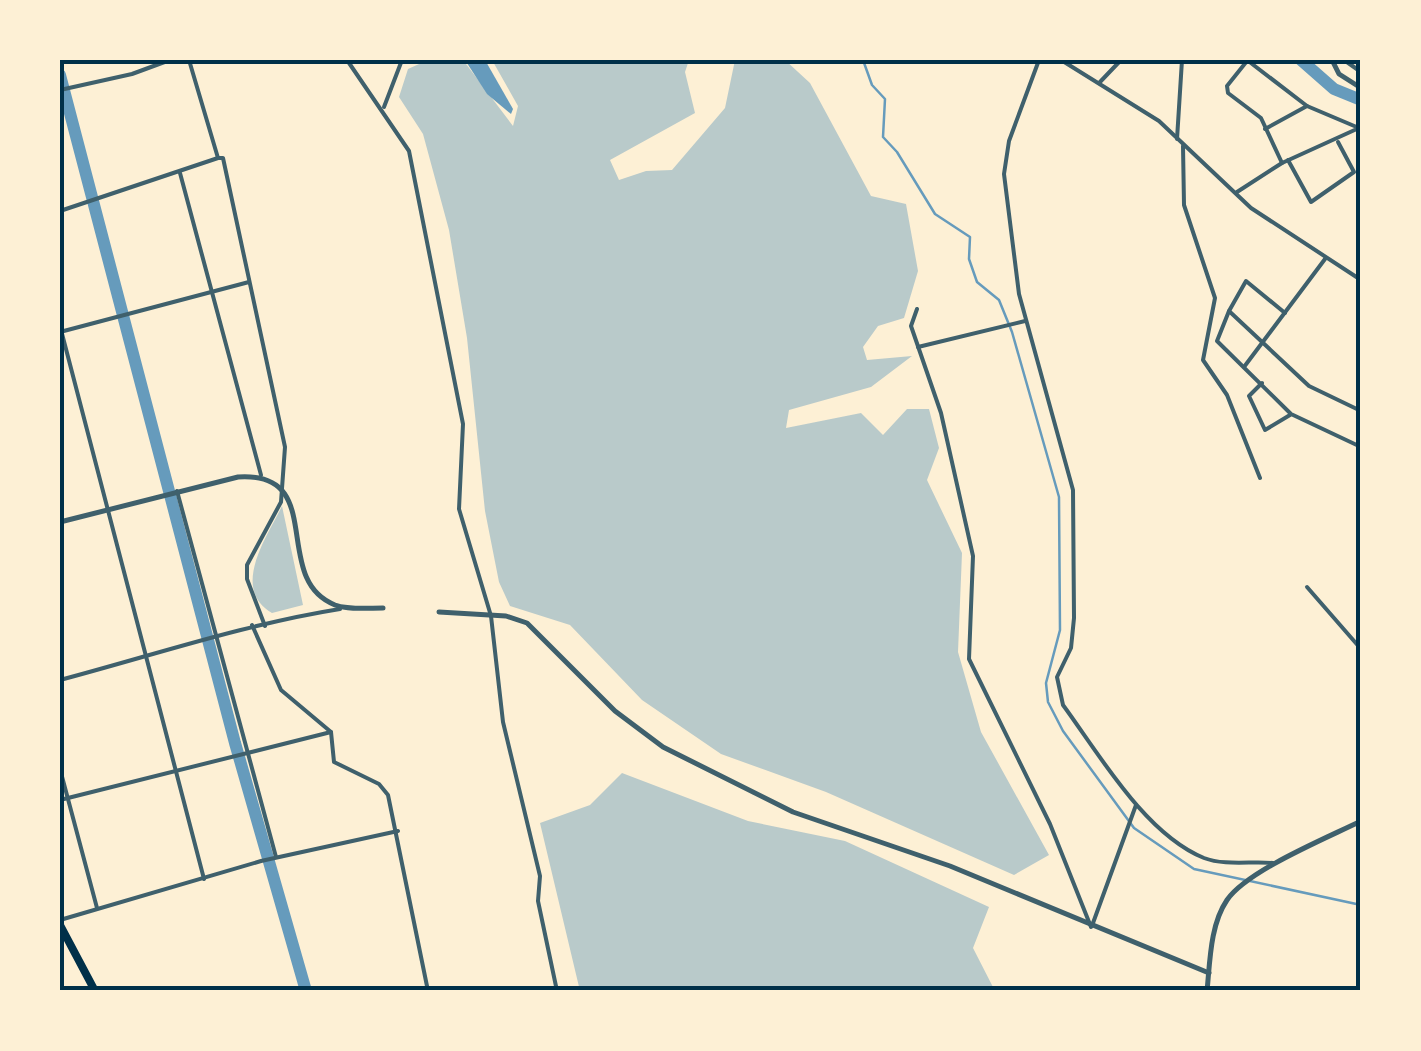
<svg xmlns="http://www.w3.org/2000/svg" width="1421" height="1051" font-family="Overpass,sans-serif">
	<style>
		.green { fill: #b9caca }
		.water { fill: #669bbc }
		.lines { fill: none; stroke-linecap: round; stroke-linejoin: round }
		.stream { stroke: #669bbc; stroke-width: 2.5 }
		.river { stroke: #669bbc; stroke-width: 12 }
		.minor { stroke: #3f606c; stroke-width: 4 }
		.tertiary { stroke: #3f606c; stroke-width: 5 }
		.trunk { stroke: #003049; stroke-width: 8 }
		.neatline { fill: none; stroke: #003049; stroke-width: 4 }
	</style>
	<rect width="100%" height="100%" fill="#fdf0d5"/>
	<g class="green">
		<polygon points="428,60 463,60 513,126 518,106 492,60 689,60 685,72 695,113 610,160 619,180 646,171 672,170 725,108 735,60 785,60 810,83 871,196 906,204 918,271 904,318 878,326 863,347 867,360 912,356 871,387 789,410 786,428 861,413 883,435 907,409 929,409 939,448 927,480 962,553 958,652 981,732 1049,855 1014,875 826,792 721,754 642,700 570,625 510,606 499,582 485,511 467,338 449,230 423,134 399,97 408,69"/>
		<path d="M282 506 303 605 272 613C229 588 269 534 282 506Z"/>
		<polygon points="622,773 748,821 845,841 989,907 973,948 995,991 580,991 540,823 590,805"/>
	</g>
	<polygon class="water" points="465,60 485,60 513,109 511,114 487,94"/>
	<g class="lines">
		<polyline class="stream" points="863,60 872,85 885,99 883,137 897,152 935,214 970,237 969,259 977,282 999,300 1012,332 1059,497 1060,630 1046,683 1048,702 1063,731 1134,828 1194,869 1361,905"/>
		<g class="river">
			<polyline points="1301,60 1334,89 1361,100"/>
			<polyline points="60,75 235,743 306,991"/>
		</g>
		<g class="minor">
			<polyline points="189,60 218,158 223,158 285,447 281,502 247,565 247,579 265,626"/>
			<polyline points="347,60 409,151 463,424 459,509 491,616 503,722 540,876 538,901 557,991"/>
			<path d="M1039 60 1009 141 1004 174 1019 294 1073 490 1074 618 1071 648 1057 677 1063 705C1099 754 1145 834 1204 858 1225 866 1251 861 1273 863"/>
			<polyline points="1061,60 1159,121 1251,208 1361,280"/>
			<polyline points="1344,60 1361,72"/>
			<polyline points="1247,61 1227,86 1228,93 1261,118 1282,163"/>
			<polyline points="1100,82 1121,60"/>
			<polyline points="60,90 132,74 170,60"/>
			<polyline points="384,107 402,60"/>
			<polyline points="1265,129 1307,106"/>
			<polyline points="1177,139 1182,60"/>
			<polyline points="1183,146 1184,205 1215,298 1203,360 1227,395 1260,478"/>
			<polyline points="1288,160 1311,202 1354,172 1338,142"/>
			<polyline points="180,173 261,475"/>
			<polyline points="1237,192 1282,163 1359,128 1307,106 1247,60"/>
			<polyline points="60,211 218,158"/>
			<polyline points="917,309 911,326 941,413 973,556 969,659 1050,824 1091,927"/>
			<polyline points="1229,311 1246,281 1285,313"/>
			<polyline points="60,326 204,879"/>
			<polyline points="60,332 249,282"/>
			<polyline points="918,347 1025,321"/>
			<polyline points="1244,367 1325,259"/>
			<polyline points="1262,383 1249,396 1265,430 1290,415"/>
			<polyline points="1361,411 1309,386 1229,311 1217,341 1291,414 1361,447"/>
			<polyline points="177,491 276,857"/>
			<polyline points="1307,587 1361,649"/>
			<polyline points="252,625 281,690 331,732 334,762 379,784 388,795 428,991"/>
			<path d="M60 680C154 655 246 624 340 609"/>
			<polyline points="60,769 97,908"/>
			<polyline points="60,800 331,732"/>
			<polyline points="60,920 261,861 398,831"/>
			<polyline points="1093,923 1136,805"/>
			<polyline points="60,981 63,991"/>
		</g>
		<g class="tertiary">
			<polyline points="1332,60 1339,74 1361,88"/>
			<path d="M60 522 238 477C329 471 269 579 335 605 349 610 368 608 383 608"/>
			<polyline points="439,612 506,616 527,623 615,711 663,747 793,812 950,866 1209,973"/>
			<path d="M1207 991C1210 962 1210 925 1227 900 1248 870 1327 838 1361 821"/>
		</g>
		<polyline class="trunk" points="60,925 95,991"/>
	</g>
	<rect width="1421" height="1051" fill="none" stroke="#fdf0d5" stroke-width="125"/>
	<rect x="62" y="62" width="1296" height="926" class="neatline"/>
</svg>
